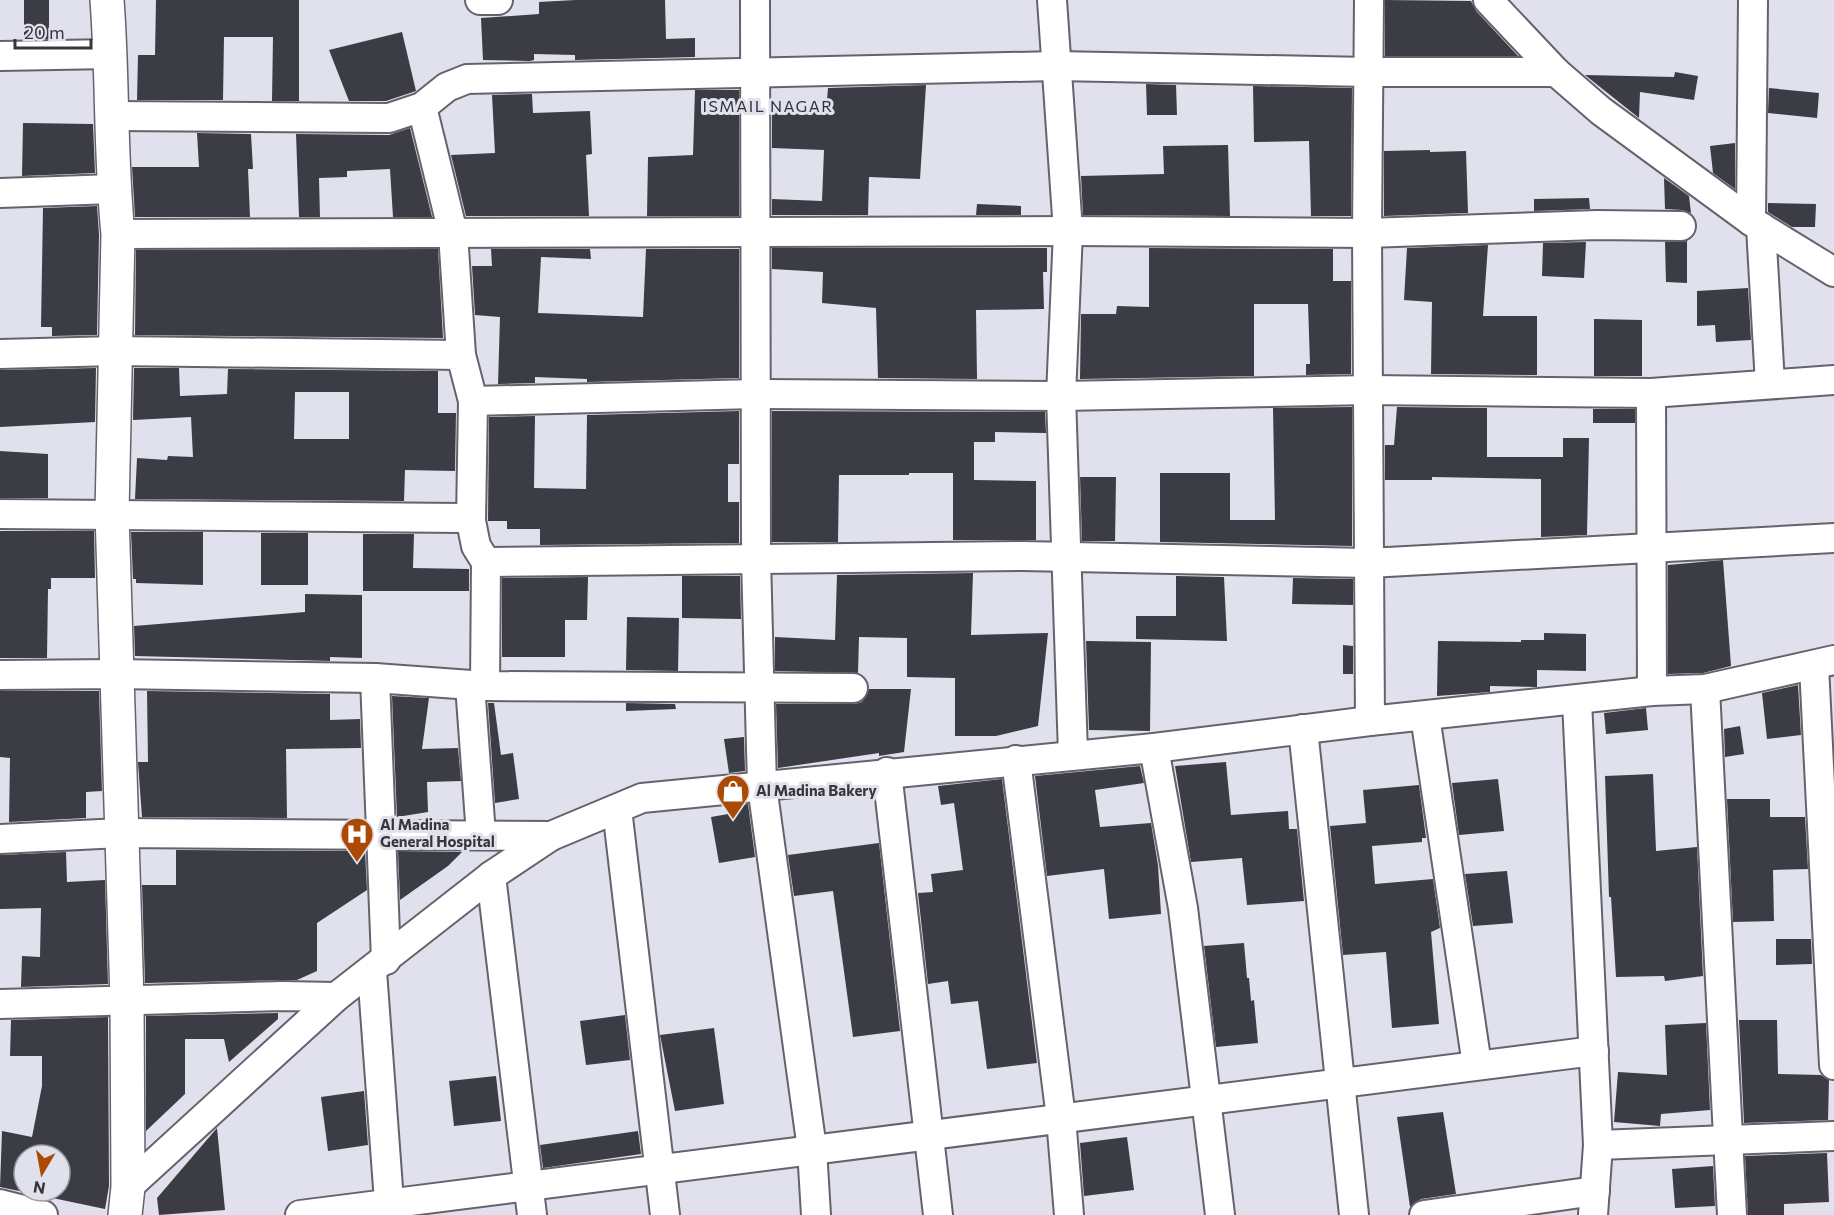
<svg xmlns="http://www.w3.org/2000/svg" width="1834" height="1215" font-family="Commissioner,sans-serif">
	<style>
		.building { fill: #3c3c45; fill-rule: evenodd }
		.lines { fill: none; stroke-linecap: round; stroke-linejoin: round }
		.minor-casing { stroke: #63636d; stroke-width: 32 }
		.tertiary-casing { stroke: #63636d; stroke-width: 36 }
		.minor { stroke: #fff; stroke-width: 28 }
		.tertiary { stroke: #fff; stroke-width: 33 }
		.labels { text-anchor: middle; stroke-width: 6; stroke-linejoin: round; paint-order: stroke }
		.poi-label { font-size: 15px; font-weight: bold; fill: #36363b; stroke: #e0e1ec; text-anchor: start }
		.neighbourhood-label { font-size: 16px; letter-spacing: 1.5px; fill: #32323b; stroke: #e0e1ec }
	</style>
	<rect width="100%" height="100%" fill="#e0e1ec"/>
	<g class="building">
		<rect x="24" y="0" width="25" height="39"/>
		<polygon points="156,0 299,0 299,101 272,101 273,37 224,37 223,100 137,100 138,55 155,55"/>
		<polygon points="575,0 665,0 666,39 695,38 695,57 575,60 575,55 534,54 534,60 530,61 483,60 481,18 539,14 539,2"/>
		<polygon points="1385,0 1471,1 1476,11 1518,56 1385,56"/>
		<polygon points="402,32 416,91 386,101 349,101 329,50"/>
		<polygon points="1675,72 1698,76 1694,100 1640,92 1639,118 1585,75 1674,77"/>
		<polygon points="1146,84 1176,85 1177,115 1147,115"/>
		<polygon points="926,85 920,179 869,177 868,215 772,215 772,199 822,201 824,150 772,148 772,109 826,112 828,88"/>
		<polygon points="1253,86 1352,88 1351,216 1311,216 1309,141 1254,142"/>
		<polygon points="1769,88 1819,93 1817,118 1768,113"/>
		<polygon points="695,90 739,90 739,216 647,216 648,157 693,155"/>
		<polygon points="532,94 533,113 590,111 592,154 586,155 589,216 466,216 451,155 495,153 492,95"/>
		<polygon points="23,123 93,124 95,173 22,176"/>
		<polygon points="410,128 432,217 393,217 390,169 347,171 347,177 319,178 320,217 299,217 296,134 389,135"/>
		<polygon points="197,133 251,134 253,169 248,169 250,217 135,217 132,167 199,167"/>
		<polygon points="1735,143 1735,189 1713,173 1710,146"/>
		<polygon points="1228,145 1230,216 1083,215 1081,176 1164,174 1163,146"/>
		<polygon points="1430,150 1430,152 1466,151 1468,213 1384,216 1384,151"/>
		<polygon points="1664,178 1689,196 1691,213 1682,210 1665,209"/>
		<polygon points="1589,198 1590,209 1534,211 1534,199"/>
		<polygon points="1768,203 1816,204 1815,227 1792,227 1768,212"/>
		<polygon points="977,204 1021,206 1021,215 976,215"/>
		<polygon points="97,206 99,235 97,335 52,336 52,327 41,327 43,208"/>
		<polygon points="1687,241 1687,283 1666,282 1665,242"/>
		<polygon points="1586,242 1584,278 1542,276 1543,243"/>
		<polygon points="1488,245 1483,316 1537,316 1537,375 1431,374 1432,302 1404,300 1407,248"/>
		<polygon points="772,248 1047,248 1047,272 1043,272 1044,309 976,310 977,379 878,378 876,308 822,303 823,272 772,269"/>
		<polygon points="1149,248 1333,249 1333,281 1351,281 1351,374 1306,375 1306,364 1310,364 1308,304 1254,304 1254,376 1080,379 1081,314 1116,314 1117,306 1149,307"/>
		<polygon points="438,249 443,338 135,335 136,250"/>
		<polygon points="491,249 590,249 591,259 541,257 538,313 643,317 646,249 739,249 739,378 587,382 587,379 535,377 535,383 498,384 500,317 475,315 472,266 492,266"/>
		<polygon points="1748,288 1751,340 1716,342 1715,325 1697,326 1697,291"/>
		<polygon points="1594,319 1642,320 1642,376 1594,376"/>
		<polygon points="96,368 95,422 0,427 0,370"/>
		<path d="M134 368H179L180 396 227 394 228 369 438 371V413H456L455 471 405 470 404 501 135 499 137 458 167 460 168 456 193 457 191 417 133 420ZM295 392H349V439H294Z"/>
		<polygon points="1352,407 1352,546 1160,542 1160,473 1230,473 1230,520 1275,520 1273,408"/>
		<polygon points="1397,407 1487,408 1487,457 1563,457 1563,438 1589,438 1587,535 1541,537 1541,479 1432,477 1432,480 1385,480 1385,445 1394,445"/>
		<rect x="1593" y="409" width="42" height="14"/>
		<polygon points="739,411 739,464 728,464 728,502 739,502 739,543 540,545 540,529 507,529 507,521 488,521 489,417 535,416 534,488 586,489 587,415"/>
		<polygon points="772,411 1045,412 1046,433 995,432 995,442 974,442 974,480 1036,481 1036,540 953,540 953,473 909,473 909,475 839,475 838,542 772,542"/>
		<polygon points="0,451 48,454 48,498 0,498"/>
		<polygon points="1080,477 1116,477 1115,541 1082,541"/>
		<polygon points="0,531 94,531 95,578 51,578 51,589 48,589 47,658 0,658"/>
		<polygon points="131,532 203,532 203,585 136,583 136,579 133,579"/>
		<rect x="261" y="533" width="47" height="52"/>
		<polygon points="363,534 414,534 413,568 469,569 469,591 363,591"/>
		<polygon points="1723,560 1731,666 1703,673 1668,674 1668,565"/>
		<polygon points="973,573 971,635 1048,633 1038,726 996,736 955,736 955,678 907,677 907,638 859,637 858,673 775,671 775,637 835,640 837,575"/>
		<polygon points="682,576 740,576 741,619 682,618"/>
		<polygon points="1176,576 1224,577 1227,641 1136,639 1136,616 1176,616"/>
		<polygon points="588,577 587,620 565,620 565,657 502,657 502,578"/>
		<polygon points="1293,578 1353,579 1353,605 1292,604"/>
		<polygon points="305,594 362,595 362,658 330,657 330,661 135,656 134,626 305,612"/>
		<polygon points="627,617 679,618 678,671 626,670"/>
		<polygon points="1544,633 1586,634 1586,671 1537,670 1537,687 1490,686 1490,692 1437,696 1438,641 1521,642 1521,640 1544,640"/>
		<polygon points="1086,641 1151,642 1150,731 1089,730"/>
		<polygon points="1343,645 1353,646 1353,674 1343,674"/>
		<polygon points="1798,685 1801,735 1767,739 1762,693"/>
		<polygon points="869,689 911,689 904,752 879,756 879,753 778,768 776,704 854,704 862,702"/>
		<polygon points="0,691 99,691 102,791 86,792 86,818 9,822 10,758 0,757"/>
		<polygon points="147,691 330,694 330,720 360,719 361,748 286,749 287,818 142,817 138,762 148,762"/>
		<polygon points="392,696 429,698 422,749 458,748 461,781 427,782 428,812 397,817"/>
		<polygon points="488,703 494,703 501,755 513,753 519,799 495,803"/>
		<polygon points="626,703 675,704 676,709 626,711"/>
		<polygon points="1646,708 1648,730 1606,734 1604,713"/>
		<polygon points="1740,726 1744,754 1725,757 1724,729"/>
		<polygon points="744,737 745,771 729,773 724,739"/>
		<polygon points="1226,762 1231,815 1288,811 1289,829 1297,829 1304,901 1247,905 1242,858 1191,862 1175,766"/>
		<polygon points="1140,766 1144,783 1095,790 1100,827 1151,823 1158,865 1161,914 1109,919 1104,869 1047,876 1035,776"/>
		<polygon points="1653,774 1656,851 1697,847 1703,976 1665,981 1664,976 1616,977 1611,897 1609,897 1605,776"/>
		<polygon points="1002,779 1037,1063 987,1069 978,1001 951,1004 948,981 928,984 918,893 933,892 931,874 963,870 954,803 941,805 938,786"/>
		<polygon points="1498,779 1504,831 1459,835 1452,783"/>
		<polygon points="1419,785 1426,838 1422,838 1422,842 1372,846 1375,884 1433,879 1440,928 1431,932 1439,1024 1392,1028 1386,952 1343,955 1330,826 1366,823 1363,790"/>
		<polygon points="1727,799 1770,799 1770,817 1805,817 1808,869 1773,870 1774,921 1733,922"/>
		<polygon points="748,804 755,857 719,863 711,817 734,813 733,806"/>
		<polygon points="879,843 900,1031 853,1037 833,891 794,896 788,855"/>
		<polygon points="176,850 365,851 367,890 317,923 317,971 297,980 145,983 142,885 176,885"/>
		<polygon points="398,851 462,852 448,866 400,900"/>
		<polygon points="66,852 67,882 105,880 108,984 21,987 22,956 40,957 41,908 0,909 0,855"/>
		<polygon points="1507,871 1513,923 1473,926 1465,874"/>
		<polygon points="1776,939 1811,939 1812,964 1776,965"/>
		<polygon points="1244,943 1247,978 1249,978 1251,1001 1254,1000 1258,1043 1216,1047 1204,946"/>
		<polygon points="278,1013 278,1019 229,1062 224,1039 185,1039 185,1094 146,1131 146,1016"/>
		<polygon points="625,1015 630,1060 586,1065 580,1021"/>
		<path d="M108 1017 109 1186 105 1209 0 1187 2 1131 32 1137 42 1086V1056H10L11 1020ZM24 1155H60V1191H24Z"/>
		<polygon points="1739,1020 1777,1020 1778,1074 1821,1075 1829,1080 1828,1120 1744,1123"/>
		<polygon points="1706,1023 1710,1110 1661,1114 1660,1126 1614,1122 1618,1072 1667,1075 1665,1025"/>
		<polygon points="714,1028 724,1104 675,1111 660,1035"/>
		<polygon points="496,1076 501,1121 454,1126 449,1081"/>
		<polygon points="364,1091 368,1145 328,1151 321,1097"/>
		<polygon points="1443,1112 1456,1194 1421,1199 1410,1207 1397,1117"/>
		<polygon points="217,1128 225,1210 159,1215 157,1198"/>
		<polygon points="638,1131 641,1154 543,1168 540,1145"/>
		<polygon points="1127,1137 1134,1190 1084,1196 1080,1143"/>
		<polygon points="1827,1153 1829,1202 1784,1204 1784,1215 1748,1215 1745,1156"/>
		<polygon points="1713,1166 1715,1206 1675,1208 1672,1169"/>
	</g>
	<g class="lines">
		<defs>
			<g id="minor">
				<polyline points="480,0 498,0"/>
				<polyline points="755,0 756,558 762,786 812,1149 816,1215"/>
				<polyline points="1052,0 1068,231 1061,396 1073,754"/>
				<polyline points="1369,0 1367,233 1370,721"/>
				<polyline points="1488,0 1556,72 1601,111 1751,221 1834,272"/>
				<polyline points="0,56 111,54"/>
				<polyline points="422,107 453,233 461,355"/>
				<polyline points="113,116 389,118 422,107 447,87 467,79 1056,66 1368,72 1556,72"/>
				<polyline points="0,193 113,189"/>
				<polyline points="1751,221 1753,0"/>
				<polyline points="1761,227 1770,384"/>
				<polyline points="118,234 1068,231 1367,233 1597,225 1681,226"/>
				<polyline points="0,354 115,351 461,355 473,401 756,394 1061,396 1369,390 1651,393 1834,380"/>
				<polyline points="1651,393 1652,691"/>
				<polyline points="0,514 463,518 471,521 476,546 486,562 1022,556 1369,563 1834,538"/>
				<polyline points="471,521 473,401"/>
				<polyline points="1814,666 1834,1065"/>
				<polyline points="0,675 115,674 375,678 485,686 853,688"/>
				<polyline points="375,678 386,960"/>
				<polyline points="470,685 481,835"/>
				<polyline points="485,686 486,562"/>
				<polyline points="1705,689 1732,1215"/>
				<polyline points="1577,701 1598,1145 1593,1215"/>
				<polyline points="1425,716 1477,1065"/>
				<polyline points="1303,729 1354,1215"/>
				<polyline points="1154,748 1183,908 1220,1215"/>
				<polyline points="1016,760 1061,1118 1069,1215"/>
				<polyline points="887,772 938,1215"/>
				<polyline points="617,809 665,1215"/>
				<polyline points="0,839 120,833 551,836"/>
				<polyline points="491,876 532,1215"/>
				<polyline points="372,971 390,1215"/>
				<polyline points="0,1004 282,996 336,997"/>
				<polyline points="1598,1145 1834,1136"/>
				<polyline points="128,1187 336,997 491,876 551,836 642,798 1154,748 1370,721 1652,691 1705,689 1834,660"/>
				<polyline points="0,1204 43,1215"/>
				<polyline points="300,1215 1594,1051"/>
				<polyline points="1424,1215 1595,1191"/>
			</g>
			<path id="tertiary" d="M107 0C113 78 110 156 118 234L112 513 127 1000 128 1187 125 1215"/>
		</defs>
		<use href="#minor" class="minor-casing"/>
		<use href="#tertiary" class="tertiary-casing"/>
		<use href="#minor" class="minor"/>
		<use href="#tertiary" class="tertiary"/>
	</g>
	<defs>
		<symbol id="shop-pin" viewBox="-11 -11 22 30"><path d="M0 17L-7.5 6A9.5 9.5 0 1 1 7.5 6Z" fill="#ab4a04" stroke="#e0e1ec"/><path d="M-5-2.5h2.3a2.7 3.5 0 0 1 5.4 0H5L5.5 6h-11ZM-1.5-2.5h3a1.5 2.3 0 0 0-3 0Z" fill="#fff"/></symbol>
		<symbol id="hospital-pin" viewBox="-11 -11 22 30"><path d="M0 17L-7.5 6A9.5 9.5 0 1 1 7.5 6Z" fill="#ab4a04" stroke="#e0e1ec"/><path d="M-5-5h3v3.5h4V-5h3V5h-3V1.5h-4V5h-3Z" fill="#fff"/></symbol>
	</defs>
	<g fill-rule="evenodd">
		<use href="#shop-pin" x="714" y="772" width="38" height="52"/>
		<use href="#hospital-pin" x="338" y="815" width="38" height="52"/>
	</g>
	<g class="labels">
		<g class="poi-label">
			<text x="756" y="796">Al Madina Bakery</text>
			<text x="380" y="830">Al Madina<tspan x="380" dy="17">General Hospital</tspan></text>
		</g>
		<g class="neighbourhood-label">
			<text x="768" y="112">ISMAIL NAGAR</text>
		</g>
	</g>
	<g transform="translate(42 1173) rotate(190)"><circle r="28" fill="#e0e1ec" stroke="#9c9da5" stroke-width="1.5"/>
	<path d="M0-4.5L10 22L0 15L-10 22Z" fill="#ab4a04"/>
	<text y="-9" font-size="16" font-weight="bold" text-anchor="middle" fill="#36363b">N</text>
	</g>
	<path d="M15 39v9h76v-9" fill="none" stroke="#36363b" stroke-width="3"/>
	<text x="24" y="39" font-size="18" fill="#36363b" stroke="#e0e1ec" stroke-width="4.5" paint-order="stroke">20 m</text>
</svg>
